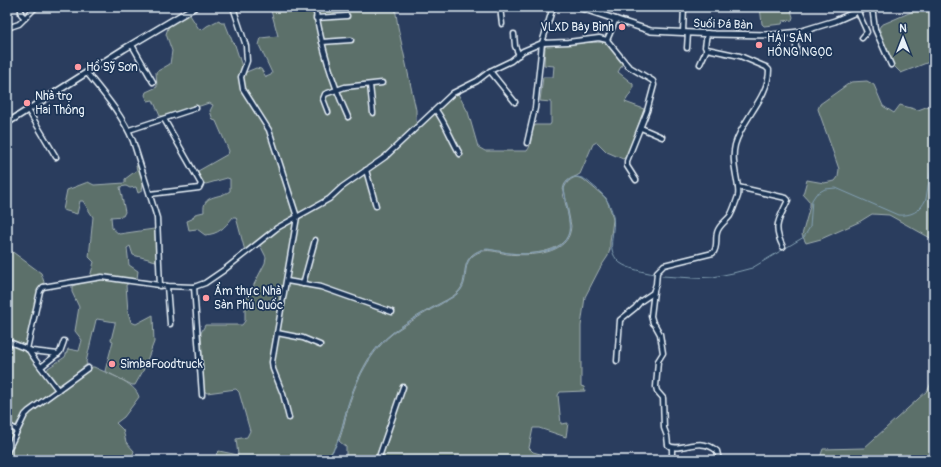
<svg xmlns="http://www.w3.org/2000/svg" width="941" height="467" font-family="Pangolin,sans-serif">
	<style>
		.green { fill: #5b6f6b; stroke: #a2b0b2 }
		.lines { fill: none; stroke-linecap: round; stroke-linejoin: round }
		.stream { stroke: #83a0b3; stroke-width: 1 }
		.minor-casing { stroke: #e8f1f8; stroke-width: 7 }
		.tertiary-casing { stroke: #e8f1f8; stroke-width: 8 }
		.minor { stroke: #1d3557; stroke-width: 4 }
		.tertiary { stroke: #1d3557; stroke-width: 5 }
		.poi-dot { fill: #ff9aa2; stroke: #1d3557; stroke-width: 1.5 }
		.labels { text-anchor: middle; stroke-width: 3.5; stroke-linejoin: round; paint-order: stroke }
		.street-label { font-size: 12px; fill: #e8f1f8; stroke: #1d3557 }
		.poi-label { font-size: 12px; fill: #e8f1f8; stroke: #1d3557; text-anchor: start }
	</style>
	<rect width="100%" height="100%" fill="#2a3d5e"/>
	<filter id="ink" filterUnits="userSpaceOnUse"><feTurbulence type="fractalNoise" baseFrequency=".025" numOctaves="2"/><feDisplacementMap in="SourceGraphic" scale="8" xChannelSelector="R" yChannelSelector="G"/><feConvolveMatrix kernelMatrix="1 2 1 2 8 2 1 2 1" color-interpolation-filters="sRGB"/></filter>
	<g filter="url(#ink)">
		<g class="green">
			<path d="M270 7H395L398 27 416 110V121L419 128 456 93 458 94 468 112 478 147 485 151H527C533 144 530 132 535 125H550L551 123V102L540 101 543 77H553L554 66 544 65 545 47 547 44C556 44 603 41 608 43 614 47 619 57 623 63L618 72 633 84V89L625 102 644 109 628 155 623 159 607 152 597 142 593 144 580 174C570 180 563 179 563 193 565 203 571 222 569 232 564 254 526 255 508 253 495 251 482 245 471 256 461 266 468 282 458 292 452 298 442 302 435 306 411 320 387 332 371 355 361 370 352 391 347 408 342 426 339 447 325 460H222L216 454 219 451 238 455 236 439 247 437 250 431 239 392 236 389 207 393 204 391 201 333 205 325H242L245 321V302L265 263 266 257 260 245 245 251 236 217H233C224 228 219 234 205 235L197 229 189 230 187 221 192 219 195 214 204 212C202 194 218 199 230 191V179L227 178 206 184 203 183 198 174V171L228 154 229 151 216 121 213 120 210 111 213 105 209 103 166 117 160 116 153 100 148 101 145 95 146 92 157 87 156 72 170 64 172 51 166 34 169 25 187 15H190L199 29 202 30 207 26 219 20 221 23H225L233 43 235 45 244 73 256 68 261 69 266 77 271 75 272 73 259 45 261 38 278 36Z"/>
			<polygon points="760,7 790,7 793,17 792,20 783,21 782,24 764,26 762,24"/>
			<polygon points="923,7 934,8 934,60 901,73 893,65 879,28 881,25"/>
			<polygon points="867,81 874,85 883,106 894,113 900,105 918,110 934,104 934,240 889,215 872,214 859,222 821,239 806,243 802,235 810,206 810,202 803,194 807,180 824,183 835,181 838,177 839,169 818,109 820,104 851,82"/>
			<polygon points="139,165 145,182 143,184 142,191 138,193 136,187 130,188 126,186 120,187 125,212 123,216 111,217 112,228 119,234 154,229 156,230 158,257 156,261 133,255 130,246 127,248 129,265 138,271 137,279 126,285 128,312 131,322 136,324 153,315 154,342 143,371 135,385 132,385 105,371 113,341 111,340 115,324 115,322 97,319 96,320 86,362 87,364 62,385 58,385 47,372 48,368 65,357 68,349 79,351 82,340 75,331 79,307 72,292 72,286 89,281 94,262 89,257 93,217 83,201 80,201 77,214 63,210 67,190 88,182 94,185 125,183 125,179 137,170 136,166"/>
			<path d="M576 177 583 179 606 198 611 211 613 220 610 242V249L608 256 600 268 585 297 581 326V386L584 387 585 391 560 392 558 395 561 424 568 423 566 437 539 428H533L529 448 533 452 544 455 542 460H346V447L339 441C343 430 345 419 348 408 357 377 374 344 402 327 415 319 428 311 441 304 447 300 455 297 459 292 471 280 459 263 477 253 487 248 497 252 507 254 529 256 570 256 571 226L564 189C566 183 570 179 576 177Z"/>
			<polygon points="7,241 10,250 41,273 44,282 25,351 31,356 55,390 24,413 17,423 7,449"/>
			<path d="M91 367H94C108 374 135 382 139 397L124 417 116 423 123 430 126 442 134 451 131 460H7L10 447 26 416Z"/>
			<polygon points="934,376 934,460 819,460 823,449 864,448 928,390"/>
		</g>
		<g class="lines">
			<g class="stream">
				<path d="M662 276 693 278 713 277 733 273 752 268 804 237 810 227 812 200 816 194 825 189 836 188 898 215C911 216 920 212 926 199L934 148"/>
				<path d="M326 460C340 446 342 426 347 408 352 391 360 373 370 358 385 333 411 320 436 306 443 302 453 298 459 292 468 282 462 268 470 258 474 253 481 249 488 249 495 250 502 252 509 253 531 255 569 255 570 226L564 188C565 183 570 177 576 177 583 177 588 181 592 185 607 196 616 211 613 230 612 241 609 250 617 260 623 268 644 272 654 274"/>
			</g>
			<defs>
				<g id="minor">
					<polyline points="21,7 21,14 25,18"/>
					<polyline points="233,7 246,46 247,61 241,77 243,89 269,130 297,217 272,362 273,369 283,394 289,418"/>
					<path d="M315 7C321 45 332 82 348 117"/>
					<polyline points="500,7 502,24"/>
					<polyline points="872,7 875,29 891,65"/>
					<polyline points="858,12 867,32 862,38"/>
					<polyline points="316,18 347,16"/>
					<polyline points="7,28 19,24 36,7"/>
					<polyline points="683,32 684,7"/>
					<polyline points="514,34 515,46 519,55"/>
					<polyline points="607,40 616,19"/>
					<polyline points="322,42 351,40"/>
					<polyline points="132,45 153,82"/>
					<polyline points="687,48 688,33"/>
					<polyline points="797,52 795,40 798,32"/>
					<polyline points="700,64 707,49"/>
					<polyline points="490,71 515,102"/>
					<path d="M87 73C104 94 123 116 133 141L157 218 160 286"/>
					<polyline points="370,85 373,113"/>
					<polyline points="28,110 56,157"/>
					<path d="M436 110C446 124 451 139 460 154"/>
					<polyline points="328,112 323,99 325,94 345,87 382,83"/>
					<polyline points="641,128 662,137"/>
					<polyline points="129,130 196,108"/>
					<polyline points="527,143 535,108 542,43 553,7"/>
					<polyline points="366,170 376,206"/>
					<path d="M738 187 786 198 788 200C779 220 772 226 783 247"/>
					<polyline points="150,194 199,188 201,184 164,119"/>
					<polyline points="287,281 321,287 392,312"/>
					<polyline points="303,284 315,240"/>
					<polyline points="167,286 170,324"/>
					<polyline points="194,287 202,395"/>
					<path d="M654 291 651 316 653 323 655 325 660 334 663 353 658 361 656 387 657 391 663 398 664 428 667 436 668 445C678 454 700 435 717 451L719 460"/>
					<polyline points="277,333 303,338 320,345"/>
					<polyline points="7,341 32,351 58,354"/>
					<polyline points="27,349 40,291 43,287 102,277 167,286 194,287 205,283 224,270 277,228 329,199 342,187 385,157 453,93 477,81 490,71 511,61 523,51 542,43 568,42 599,38 607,40 628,66 653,81 654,85 647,111 627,161 627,166 636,180"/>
					<path d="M29 350C30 354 53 383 58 390"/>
					<path d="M617 361 620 320 635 308 641 301 653 293 656 284 657 272 664 265 713 253C719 246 714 238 718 230 721 224 726 221 730 216 733 211 736 202 738 196 739 191 738 186 737 181 735 169 732 157 735 145 742 119 769 97 769 70L766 67 740 56 707 49 705 47 707 33"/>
					<polyline points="41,367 60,352 64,341"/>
					<polyline points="7,425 17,430"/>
					<polyline points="7,452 25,415 29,411 88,368"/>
					<polyline points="378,460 403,387"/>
					<polyline points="672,460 672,448"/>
				</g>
				<g id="tertiary">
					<polyline points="578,7 651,31 714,34 773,35 799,32 835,21 867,7"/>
					<polyline points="7,123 124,49 195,7"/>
				</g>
			</defs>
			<use href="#minor" class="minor-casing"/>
			<use href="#tertiary" class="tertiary-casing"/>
			<use href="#minor" class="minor"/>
			<use href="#tertiary" class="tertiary"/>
		</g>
	</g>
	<g class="poi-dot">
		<circle cx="622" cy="27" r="4"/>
		<circle cx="759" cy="45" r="4"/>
		<circle cx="78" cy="67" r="4"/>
		<circle cx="27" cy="103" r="4"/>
		<circle cx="206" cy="298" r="4"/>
		<circle cx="112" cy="364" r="4"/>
	</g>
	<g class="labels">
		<g class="street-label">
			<text transform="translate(723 24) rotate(2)" y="4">Suối Đá Bàn</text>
		</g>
		<g class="poi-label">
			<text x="614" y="31" text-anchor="end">VLXD Bảy Bình</text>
			<text x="767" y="42">HÁI SẢN<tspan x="767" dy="14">HỒNG NGỌC</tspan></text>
			<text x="86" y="71">Hồ Sỹ Sơn</text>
			<text x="35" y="100">Nhà trọ<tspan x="35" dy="14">Hai Thông</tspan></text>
			<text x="214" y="295">Ẩm thực Nhà<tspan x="214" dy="14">Sàn Phú Quốc</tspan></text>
			<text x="120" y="368">SimbaFoodtruck</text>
		</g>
	</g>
	<rect width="941" height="467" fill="none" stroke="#1d3557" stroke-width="24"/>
	<rect x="12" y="12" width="917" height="443" fill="none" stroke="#e8f1f8" stroke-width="1.5" filter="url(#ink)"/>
	<g transform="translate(903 38)" stroke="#1d3557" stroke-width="3" paint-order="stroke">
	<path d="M0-3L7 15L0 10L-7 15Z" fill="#e8f1f8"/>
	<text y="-6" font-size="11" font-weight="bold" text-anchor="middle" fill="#e8f1f8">N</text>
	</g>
</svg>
